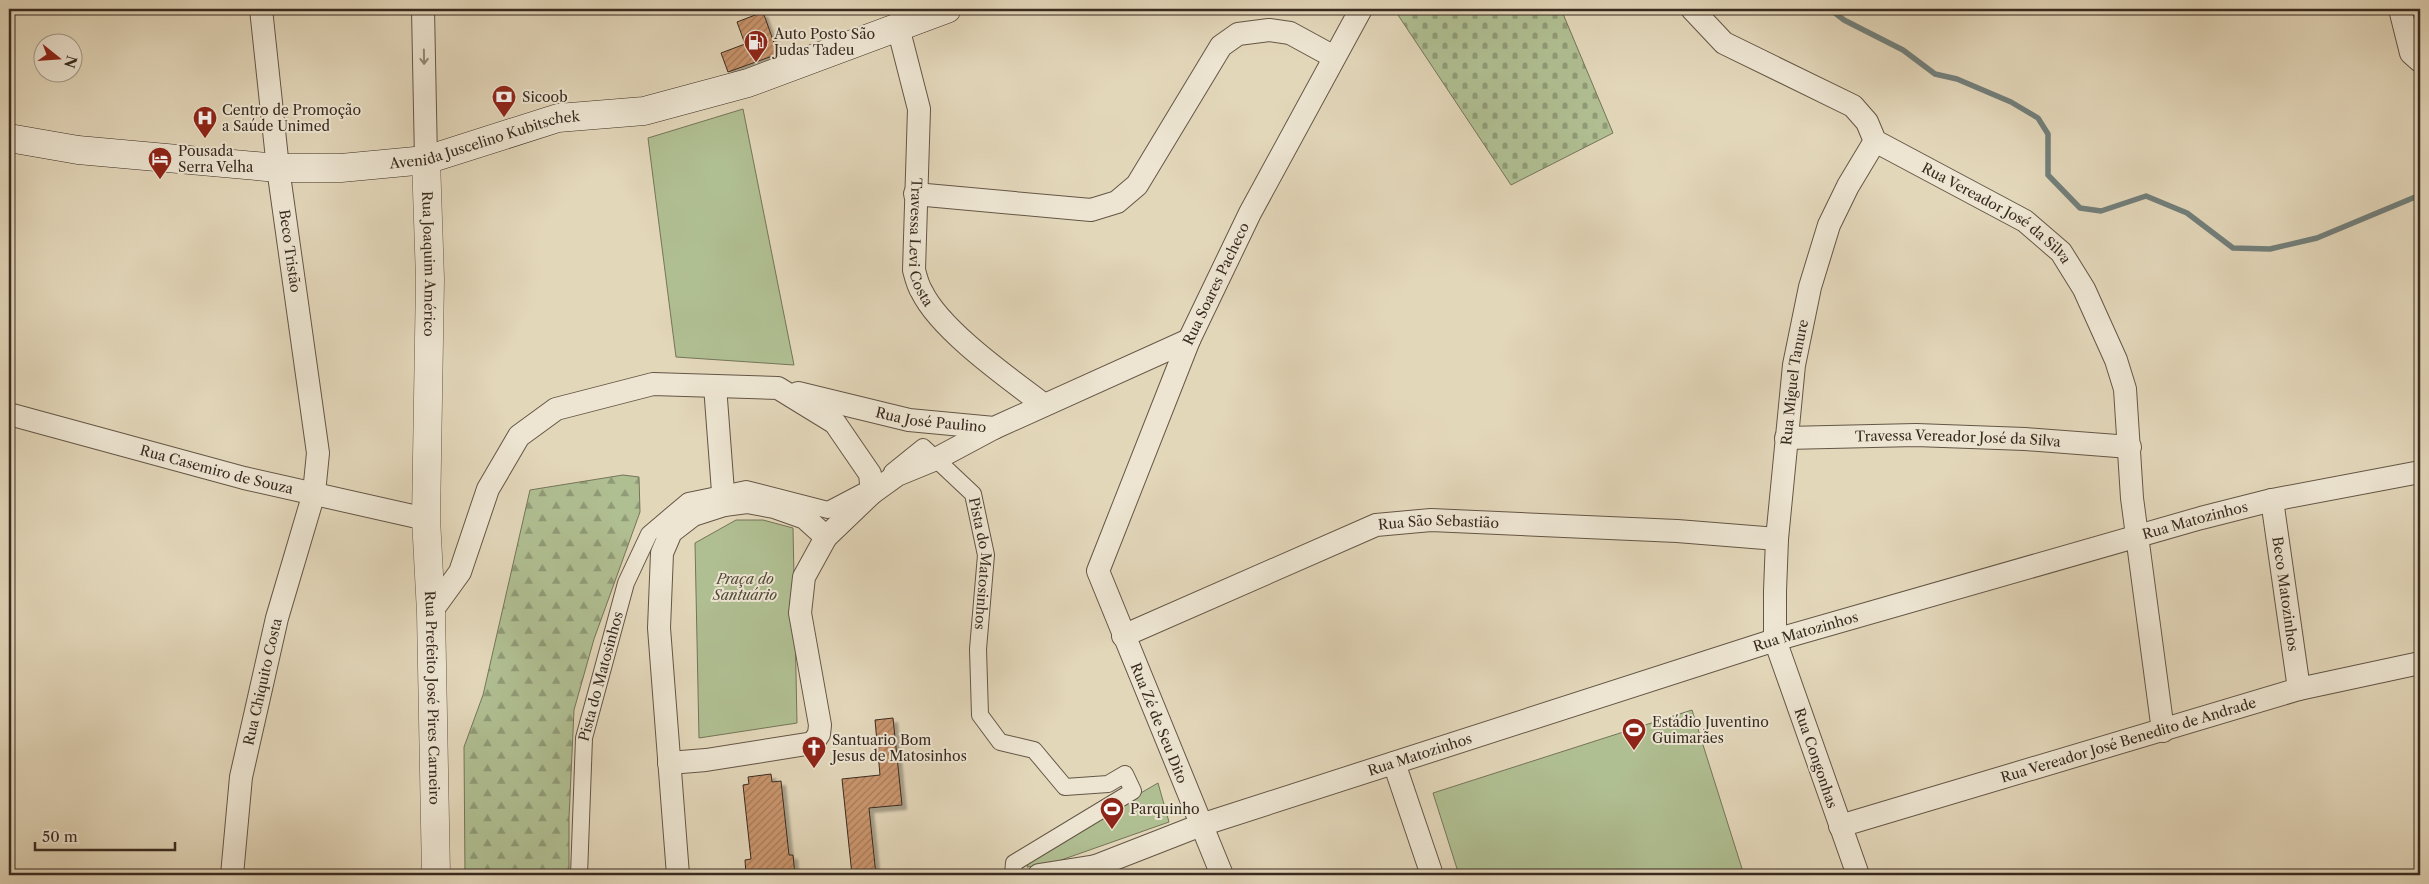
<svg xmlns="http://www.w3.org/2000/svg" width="2429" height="884" font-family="'Libre Caslon Text',serif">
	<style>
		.green { fill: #b0bf92; stroke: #747559 }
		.forest { fill: url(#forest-firs); stroke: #747559 }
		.cemetery { fill: url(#cemetery-stones); stroke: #747559 }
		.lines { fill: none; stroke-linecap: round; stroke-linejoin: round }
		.stream { stroke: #727f7b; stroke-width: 5.5 }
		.building { fill: url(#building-hatch); stroke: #392b20; filter: url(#shadow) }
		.pedestrian-casing { stroke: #645646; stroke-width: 18 }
		.minor-casing { stroke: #645646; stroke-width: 24 }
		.tertiary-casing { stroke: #645646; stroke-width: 29 }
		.secondary-casing { stroke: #392b20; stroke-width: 29 }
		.pedestrian { stroke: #ede5d2; stroke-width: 16 }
		.minor { stroke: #ede5d2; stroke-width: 22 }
		.tertiary { stroke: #ede5d2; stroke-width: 28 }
		.secondary { stroke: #ede5d2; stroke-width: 28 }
		.oneway { stroke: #938879 }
		.labels { text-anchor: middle; stroke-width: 4; stroke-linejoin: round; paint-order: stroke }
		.poi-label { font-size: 14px; fill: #392b20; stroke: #ede5d2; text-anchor: start }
		.street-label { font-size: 14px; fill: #392b20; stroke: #ede5d2 }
		.park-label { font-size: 14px; font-style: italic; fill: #514937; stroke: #ede5d2 }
	</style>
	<defs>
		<pattern id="forest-firs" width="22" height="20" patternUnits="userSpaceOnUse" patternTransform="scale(1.25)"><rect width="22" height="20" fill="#b0bf92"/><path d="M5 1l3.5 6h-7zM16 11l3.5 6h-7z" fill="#909b77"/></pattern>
		<pattern id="cemetery-stones" width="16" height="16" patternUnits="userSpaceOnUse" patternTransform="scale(1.25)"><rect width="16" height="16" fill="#b0bf92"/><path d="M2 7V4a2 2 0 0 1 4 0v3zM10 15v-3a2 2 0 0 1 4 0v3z" fill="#909b77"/></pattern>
		<pattern id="building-hatch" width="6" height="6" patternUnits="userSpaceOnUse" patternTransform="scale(1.25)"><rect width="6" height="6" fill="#ca956d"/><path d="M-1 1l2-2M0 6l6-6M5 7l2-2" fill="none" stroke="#a57a59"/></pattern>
		<filter id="shadow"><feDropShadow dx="4.5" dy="4.5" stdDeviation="1" flood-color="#0004"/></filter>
	</defs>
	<rect width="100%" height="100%" fill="#e3d7ba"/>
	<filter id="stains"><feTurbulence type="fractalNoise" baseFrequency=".004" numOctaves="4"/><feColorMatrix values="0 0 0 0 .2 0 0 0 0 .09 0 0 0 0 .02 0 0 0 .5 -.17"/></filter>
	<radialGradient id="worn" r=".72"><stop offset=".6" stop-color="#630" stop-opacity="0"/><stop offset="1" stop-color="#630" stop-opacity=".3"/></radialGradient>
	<g class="green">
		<polygon points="743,109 794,365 676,357 648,138"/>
		<polygon points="736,520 763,520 793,528 797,723 699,738 695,543"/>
		<polygon points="1692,710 1744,875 1459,875 1433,793"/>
		<polygon points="1158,783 1169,822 1047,865 1027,867 1032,856"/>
	</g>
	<polygon class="forest" points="623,475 639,477 640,512 594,639 574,710 569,818 569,875 465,875 464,747 483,695 530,490"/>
	<polygon class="cemetery" points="1394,9 1561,9 1613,133 1511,185"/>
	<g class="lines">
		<polyline class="stream" points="1830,9 1844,20 1903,50 1935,74 1957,79 2011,102 2038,118 2048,134 2048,175 2080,208 2101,211 2146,196 2187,213 2233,248 2270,249 2317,238 2420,195"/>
	</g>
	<g class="building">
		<polygon points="763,12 778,54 728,72 721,53 745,44 737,22"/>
		<polygon points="893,718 902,805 869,808 876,875 852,875 842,779 880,775 875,720"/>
		<polygon points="771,774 772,782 781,781 789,855 793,855 795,875 746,875 745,860 751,859 743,785 749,784 748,777"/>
	</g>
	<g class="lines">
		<defs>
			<g id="pedestrian">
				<path id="s1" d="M892 472 923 447 973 494 986 555 978 649 980 715 1000 742 1034 750 1065 787 1108 784 1125 774 1133 791 1014 863 1013 875"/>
				<path id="s2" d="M579 875 584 738 626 583 649 534 688 501 746 489 828 510 870 488"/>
			</g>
			<g id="minor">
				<polyline points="423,9 426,160"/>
				<path id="s3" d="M1692 9 1724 43 1853 106 1867 122 1875 141 2025 221 2061 252 2084 289 2116 360 2125 389 2132 498 2163 731"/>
				<polyline points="2400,9 2411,53 2420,61"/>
				<path id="s4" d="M898 27 919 109 914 270C916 278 918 286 922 292 941 331 1010 379 1044 405"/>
				<polyline points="915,194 1091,210 1117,202 1137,185 1221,46 1238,34 1269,30 1290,33 1334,57"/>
				<polyline points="715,386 724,505"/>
				<path id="s5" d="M798 393 909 420 994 428 1189 340"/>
				<path id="s6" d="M9 414 244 478 426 519"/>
				<path id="s7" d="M1786 438 1916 435 2025 439 2130 447"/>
				<path id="s8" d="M2272 500 2299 689"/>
				<polyline points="431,612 460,572 488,489 519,436 556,409 653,384 778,388 835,423 870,474 872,493"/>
				<path id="s9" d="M1123 636 1376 525 1431 520 1677 531 1777 539"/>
				<polyline points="669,763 706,760 813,743 819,734 820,725 800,613 804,577 826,537 872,493 897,475 936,459 994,428"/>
				<polyline points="1394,763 1432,875"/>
				<path id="s10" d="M1840 826 2299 689 2420 663"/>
				<path id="s11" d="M232 875 241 777 277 618 314 493 318 453 278 168 261 9"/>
				<polyline points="678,875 659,628 662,553 671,532 693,515 724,505 747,502 774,507 805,518 826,537"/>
				<polyline points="1039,875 1096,866"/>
				<path id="s12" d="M1086 875 1096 866 1201 825 1775 640 2201 518 2272 500 2420 472"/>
				<path id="s13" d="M1222 875 1098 571 1189 340 1250 213 1361 9"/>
				<path id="s14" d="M1858 875 1775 640V591L1777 539 1794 365 1810 287 1829 225 1848 186 1875 141"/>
			</g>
			<g id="tertiary">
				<path id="s15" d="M426 160 430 279 426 519 431 612 436 875"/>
			</g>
			<g id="secondary">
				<path id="s16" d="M9 138 78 150 278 168H341L426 160 558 118 644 111 748 83 947 9"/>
			</g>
		</defs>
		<use href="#pedestrian" class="pedestrian-casing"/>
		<use href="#minor" class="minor-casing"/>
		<use href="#tertiary" class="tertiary-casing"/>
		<use href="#secondary" class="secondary-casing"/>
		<use href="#pedestrian" class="pedestrian"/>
		<use href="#minor" class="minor"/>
		<use href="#tertiary" class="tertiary"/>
		<use href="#secondary" class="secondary"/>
	</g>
	<defs><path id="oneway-shaft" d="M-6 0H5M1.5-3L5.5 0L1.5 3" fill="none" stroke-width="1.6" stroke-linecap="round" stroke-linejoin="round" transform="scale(1.25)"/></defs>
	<use class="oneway" href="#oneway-shaft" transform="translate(424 57) rotate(89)"/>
	<defs>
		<symbol id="fuel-pin" viewBox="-11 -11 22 30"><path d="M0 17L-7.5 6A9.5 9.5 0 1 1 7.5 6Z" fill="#8f2418" stroke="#ede5d2"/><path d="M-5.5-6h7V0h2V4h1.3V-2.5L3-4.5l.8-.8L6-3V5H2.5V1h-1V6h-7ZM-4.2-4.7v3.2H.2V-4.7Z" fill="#fff"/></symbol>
		<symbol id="bank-pin" viewBox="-11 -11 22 30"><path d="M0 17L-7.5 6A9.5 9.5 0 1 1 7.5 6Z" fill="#8f2418" stroke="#ede5d2"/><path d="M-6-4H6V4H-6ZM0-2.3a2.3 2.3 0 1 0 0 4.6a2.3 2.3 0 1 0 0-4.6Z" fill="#fff"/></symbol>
		<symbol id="hospital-pin" viewBox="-11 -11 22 30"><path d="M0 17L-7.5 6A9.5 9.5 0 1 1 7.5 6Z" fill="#8f2418" stroke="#ede5d2"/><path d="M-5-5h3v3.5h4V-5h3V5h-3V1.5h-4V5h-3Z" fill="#fff"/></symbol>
		<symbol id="hotel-pin" viewBox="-11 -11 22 30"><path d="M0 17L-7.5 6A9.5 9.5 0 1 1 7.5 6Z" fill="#8f2418" stroke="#ede5d2"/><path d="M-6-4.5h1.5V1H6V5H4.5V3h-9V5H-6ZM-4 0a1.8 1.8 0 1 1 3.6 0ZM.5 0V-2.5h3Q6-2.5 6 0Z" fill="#fff"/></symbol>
		<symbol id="stadium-pin" viewBox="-11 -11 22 30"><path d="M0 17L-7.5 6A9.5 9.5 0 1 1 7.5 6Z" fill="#8f2418" stroke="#ede5d2"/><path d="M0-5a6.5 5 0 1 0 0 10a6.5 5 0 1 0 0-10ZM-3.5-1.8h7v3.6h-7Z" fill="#fff"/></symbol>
		<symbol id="church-pin" viewBox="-11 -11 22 30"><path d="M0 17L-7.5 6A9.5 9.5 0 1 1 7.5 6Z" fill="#8f2418" stroke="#ede5d2"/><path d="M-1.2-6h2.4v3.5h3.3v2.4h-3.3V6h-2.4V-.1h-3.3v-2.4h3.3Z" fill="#fff"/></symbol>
	</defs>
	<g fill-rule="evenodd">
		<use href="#fuel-pin" x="742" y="28" width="28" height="38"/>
		<use href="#bank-pin" x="490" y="83" width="28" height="38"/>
		<use href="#hospital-pin" x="191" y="104" width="28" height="38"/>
		<use href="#hotel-pin" x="146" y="145" width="28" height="38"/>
		<use href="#stadium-pin" x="1620" y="716" width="28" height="38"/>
		<use href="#church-pin" x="800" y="734" width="28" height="38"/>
		<use href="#stadium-pin" x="1098" y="795" width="28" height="38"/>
	</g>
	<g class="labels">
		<g class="poi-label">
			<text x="774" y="39">Auto Posto São<tspan x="774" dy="16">Judas Tadeu</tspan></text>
			<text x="522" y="102">Sicoob</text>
			<text x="222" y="115">Centro de Promoção<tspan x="222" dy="16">a Saúde Unimed</tspan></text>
			<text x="178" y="156">Pousada<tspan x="178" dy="16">Serra Velha</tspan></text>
			<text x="1652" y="727">Estádio Juventino<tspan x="1652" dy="16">Guimarães</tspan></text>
			<text x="832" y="745">Santuario Bom<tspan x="832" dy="16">Jesus de Matosinhos</tspan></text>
			<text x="1130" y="814">Parquinho</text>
		</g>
		<g class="street-label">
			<text dy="5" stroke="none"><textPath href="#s16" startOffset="481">Avenida Juscelino Kubitschek</textPath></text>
			<text dy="5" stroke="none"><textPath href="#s3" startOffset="374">Rua Vereador José da Silva</textPath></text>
			<text dy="5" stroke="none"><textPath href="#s4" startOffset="219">Travessa Levi Costa</textPath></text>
			<text transform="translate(290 251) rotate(82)" y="5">Beco Tristão</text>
			<text dy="5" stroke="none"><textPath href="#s15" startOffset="104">Rua Joaquim Américo</textPath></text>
			<text dy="5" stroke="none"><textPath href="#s13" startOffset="639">Rua Soares Pacheco</textPath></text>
			<text dy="5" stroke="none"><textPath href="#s14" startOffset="508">Rua Miguel Tanure</textPath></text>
			<text dy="5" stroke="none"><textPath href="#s5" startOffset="136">Rua José Paulino</textPath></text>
			<text dy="5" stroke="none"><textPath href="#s7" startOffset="172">Travessa Vereador José da Silva</textPath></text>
			<text dy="5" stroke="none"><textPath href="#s6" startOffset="215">Rua Casemiro de Souza</textPath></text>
			<text dy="5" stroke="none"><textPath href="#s12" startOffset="1166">Rua Matozinhos</textPath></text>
			<text dy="5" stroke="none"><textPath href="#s9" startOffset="339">Rua São Sebastião</textPath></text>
			<text dy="5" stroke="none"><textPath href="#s1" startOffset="179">Pista do Matosinhos</textPath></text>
			<text dy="5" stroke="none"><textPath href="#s8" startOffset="95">Beco Matozinhos</textPath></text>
			<text dy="5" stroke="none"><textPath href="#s12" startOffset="761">Rua Matozinhos</textPath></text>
			<text dy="5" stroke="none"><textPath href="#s2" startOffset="201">Pista do Matosinhos</textPath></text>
			<text dy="5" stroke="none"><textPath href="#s11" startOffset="196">Rua Chiquito Costa</textPath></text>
			<text dy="5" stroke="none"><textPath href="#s15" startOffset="538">Rua Prefeito José Pires Carneiro</textPath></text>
			<text transform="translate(1159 723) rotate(68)" y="5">Rua Zé de Seu Dito</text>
			<text dy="5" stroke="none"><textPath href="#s10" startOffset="301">Rua Vereador José Benedito de Andrade</textPath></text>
			<text dy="5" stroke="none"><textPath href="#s12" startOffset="356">Rua Matozinhos</textPath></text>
			<text transform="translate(1816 758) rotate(71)" y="5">Rua Congonhas</text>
		</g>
		<g class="park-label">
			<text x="745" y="584">Praça do<tspan x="745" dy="16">Santuário</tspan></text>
		</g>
	</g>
	<rect width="2429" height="884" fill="none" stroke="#e3d7ba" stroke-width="30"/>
	<rect x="10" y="10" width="2409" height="864" fill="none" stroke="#392b20" stroke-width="2.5"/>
	<rect x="15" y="15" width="2399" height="854" fill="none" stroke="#392b20"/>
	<g transform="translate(58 58) rotate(107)"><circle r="24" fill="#ede5d2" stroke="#a59b8b"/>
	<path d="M0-4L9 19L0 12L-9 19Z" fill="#8f2418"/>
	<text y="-8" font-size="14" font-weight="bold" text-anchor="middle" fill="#392b20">N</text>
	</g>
	<path d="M35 842v8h140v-8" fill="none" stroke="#392b20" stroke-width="2.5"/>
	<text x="42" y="842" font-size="15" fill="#392b20" stroke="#ede5d2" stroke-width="4" paint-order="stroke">50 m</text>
	<rect width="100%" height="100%" filter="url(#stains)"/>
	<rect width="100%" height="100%" fill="url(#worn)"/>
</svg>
